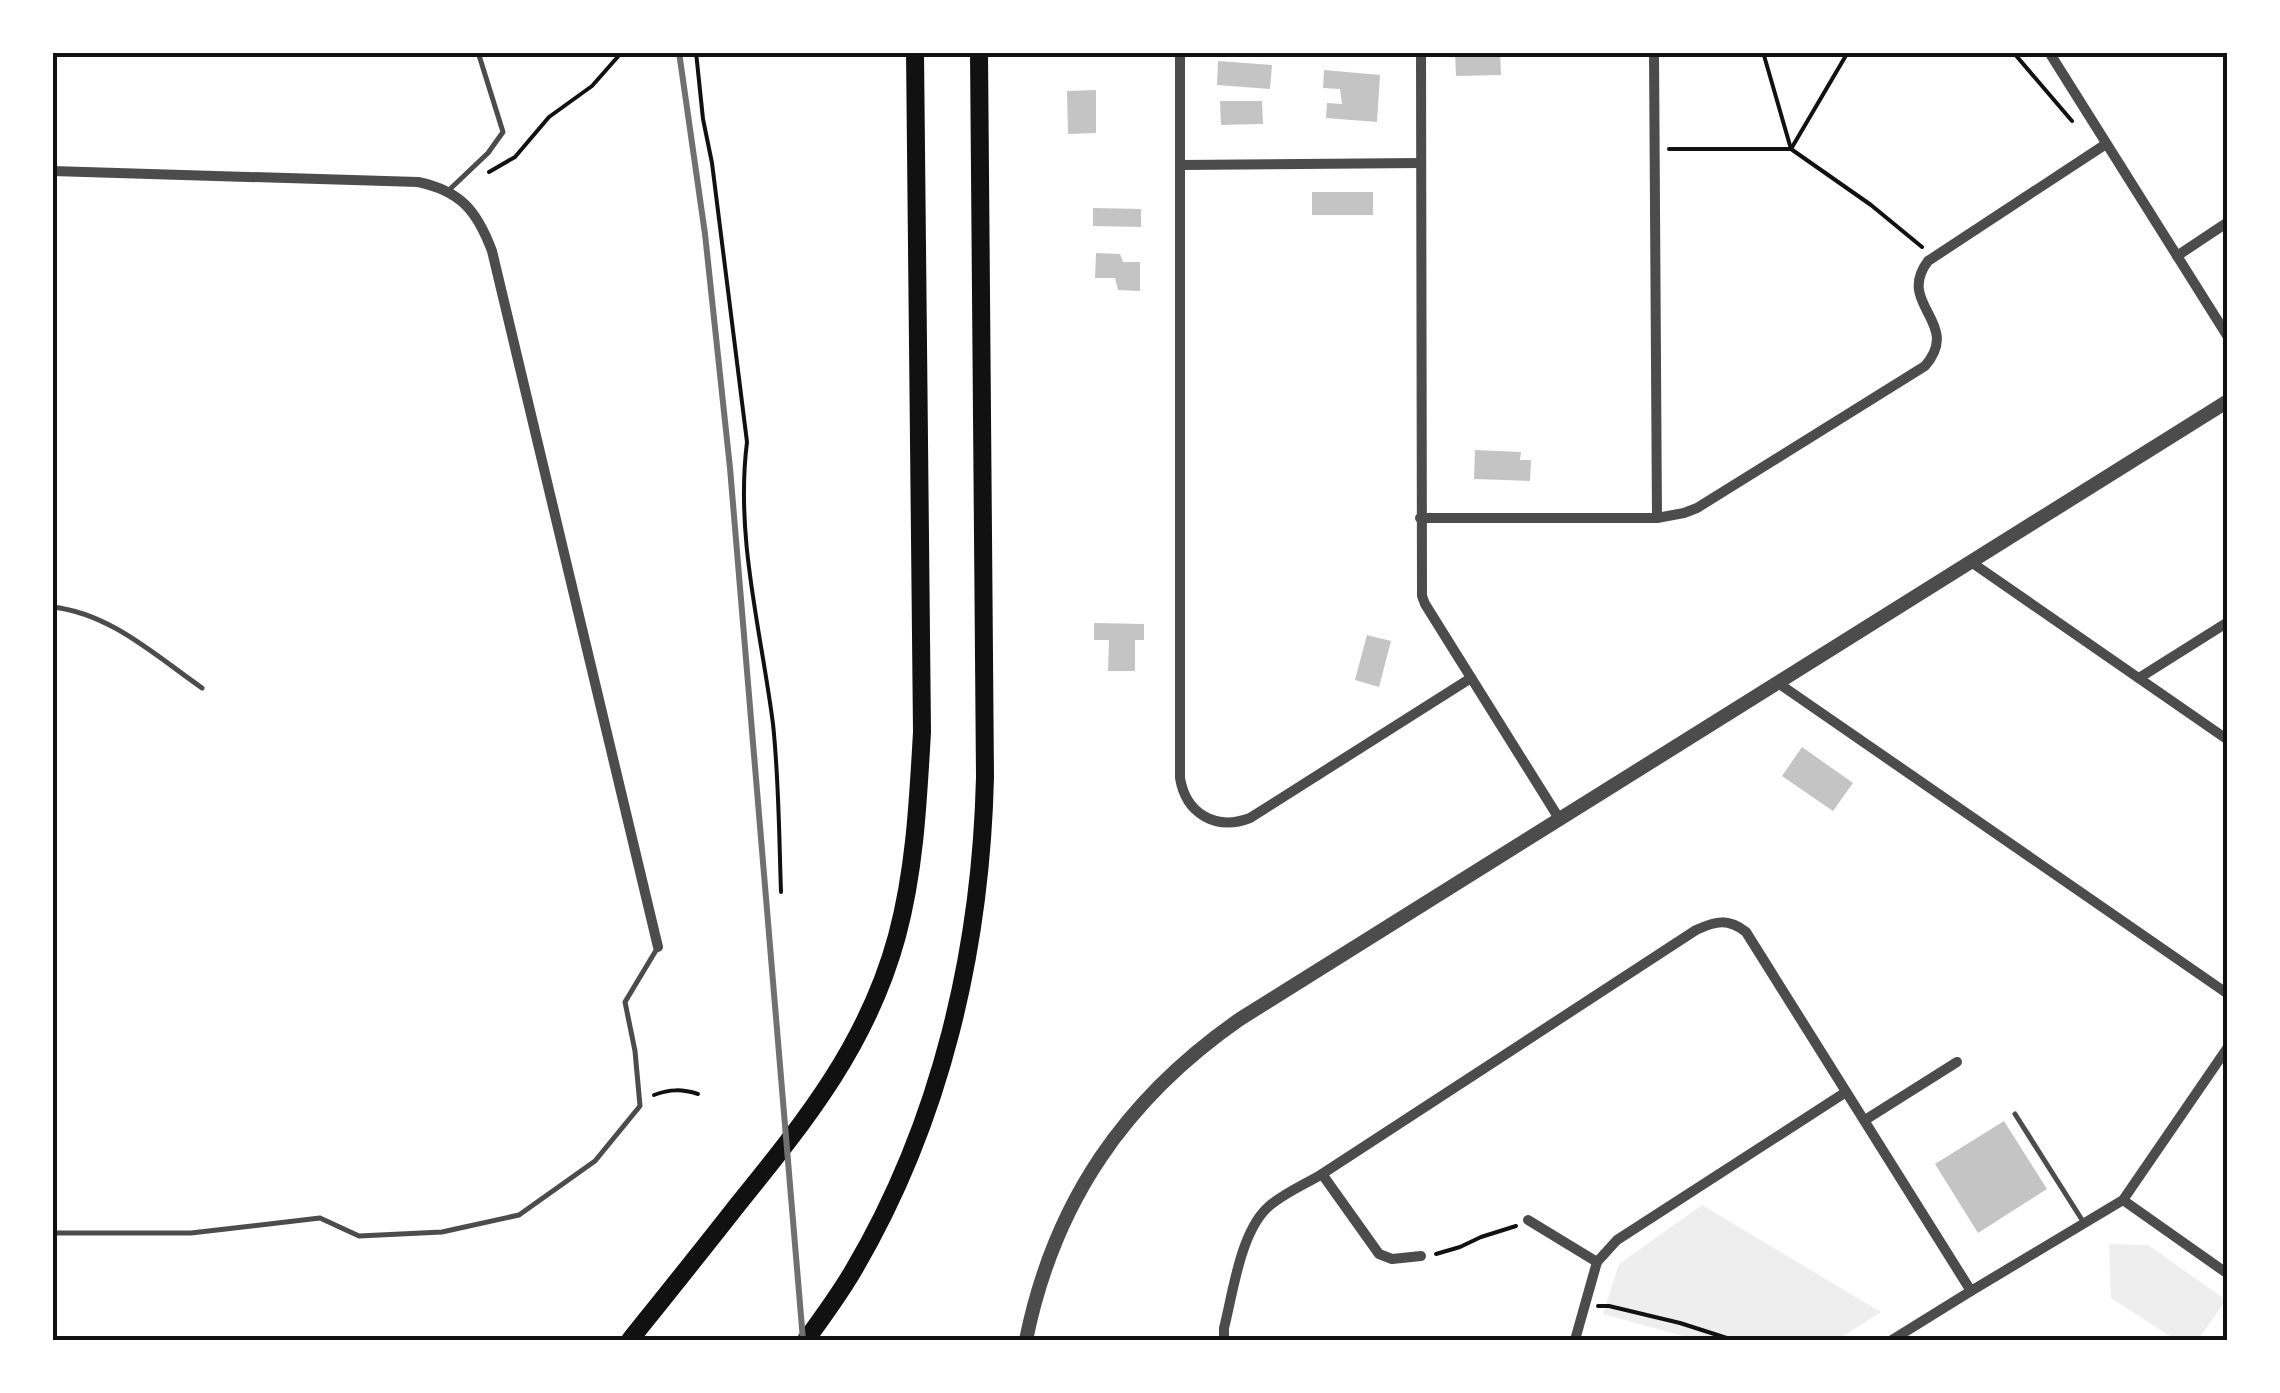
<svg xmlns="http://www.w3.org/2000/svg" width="2280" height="1393" font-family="'Libre Baskerville',serif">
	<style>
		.green { fill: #eee }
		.building { fill: #c4c4c4 }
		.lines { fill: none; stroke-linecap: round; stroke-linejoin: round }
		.path { stroke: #111; stroke-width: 4 }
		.service { stroke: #4c4c4c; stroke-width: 5 }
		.minor { stroke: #4c4c4c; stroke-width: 10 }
		.tertiary { stroke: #4c4c4c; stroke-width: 14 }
		.primary { stroke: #111; stroke-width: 18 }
		.rail { stroke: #707070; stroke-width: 6 }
		.neatline { fill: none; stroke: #111; stroke-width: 4 }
	</style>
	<rect width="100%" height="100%" fill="#fff"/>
	<g class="green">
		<polygon points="1702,1205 1881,1312 1837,1340 1698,1340 1603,1314 1619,1264"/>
		<polygon points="2109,1244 2148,1245 2226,1300 2198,1340 2176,1340 2111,1298"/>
	</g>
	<g class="building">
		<polygon points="1455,52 1500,52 1501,75 1456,76"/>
		<polygon points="1218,61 1272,65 1270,89 1217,85"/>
		<polygon points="1324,70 1380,75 1377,122 1326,118 1327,103 1342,104 1340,89 1323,88"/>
		<polygon points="1096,90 1096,133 1068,134 1067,91"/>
		<polygon points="1220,101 1262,101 1263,124 1221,125"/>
		<rect x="1312" y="192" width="61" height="23"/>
		<polygon points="1093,208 1141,209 1141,227 1093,226"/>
		<polygon points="1096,253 1120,254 1123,262 1140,262 1140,291 1118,290 1115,278 1095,278"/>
		<polygon points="1475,450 1521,452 1520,460 1531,460 1530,481 1474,479"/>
		<polygon points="1094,623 1144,624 1144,640 1135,640 1135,671 1108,671 1109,640 1094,640"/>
		<polygon points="1367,635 1391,641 1379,687 1355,680"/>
		<polygon points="1802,747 1853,783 1833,811 1782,776"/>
		<polygon points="2004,1121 2047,1189 1978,1233 1935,1164"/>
	</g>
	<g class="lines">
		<g class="path">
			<path d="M696 52 703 119 712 163 747 442C735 537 761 630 773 724 779 780 779 836 781 892"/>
			<polyline points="1763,52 1791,149"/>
			<polyline points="2013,52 2072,121"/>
			<polyline points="1669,149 1791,149 1871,205 1922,247"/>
			<polyline points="1791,149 1848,52"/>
			<polyline points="489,172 515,157 549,117 592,86 622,52"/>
			<path d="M654 1095C670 1089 682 1089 698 1094"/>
			<polyline points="1436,1254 1460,1247 1481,1237 1516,1226"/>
			<polyline points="1598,1306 1609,1306 1680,1323 1733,1340"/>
		</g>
		<g class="service">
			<polyline points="448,191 488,153 503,132 478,52"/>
			<path d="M52 607C110 613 156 656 202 688"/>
			<polyline points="2015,1114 2084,1223"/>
			<polyline points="52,1233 191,1233 320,1218 359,1236 442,1232 519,1215 595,1161 640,1106 635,1051 625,1002 658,947"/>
		</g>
		<g class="minor">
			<path d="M1180 52V778C1186 814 1216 831 1250 818L1471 678"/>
			<polyline points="1421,52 1422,596 1425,604 1560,820"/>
			<polyline points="1654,52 1657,518"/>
			<polyline points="2049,52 2228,337"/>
			<polyline points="1181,165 1421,163"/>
			<path d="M52 171 418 182C461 191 477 211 492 251L658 947"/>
			<polyline points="2177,256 2228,222"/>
			<path d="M1420 518H1657L1684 513 1697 508 1925 366C1963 322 1895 305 1928 261L2106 144"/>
			<polyline points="1971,562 2228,740"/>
			<polyline points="2139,678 2228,622"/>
			<polyline points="1778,683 2228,994"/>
			<polyline points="1865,1120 1957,1062"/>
			<polyline points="1322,1174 1379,1254 1392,1259 1421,1256"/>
			<polyline points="2123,1200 2228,1274"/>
			<polyline points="1528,1220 1597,1262"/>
			<path d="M1224 1340V1328C1233 1293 1240 1234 1267 1208 1282 1194 1304 1185 1322 1174L1696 930C1716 921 1728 918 1746 932L1971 1291"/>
			<polyline points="1575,1340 1597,1262 1617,1240 1846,1092"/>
			<polyline points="1892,1340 1971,1291 2123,1200 2228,1047"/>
		</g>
		<path class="tertiary" d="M1026 1340C1054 1202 1125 1099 1240 1019L2228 401"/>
		<g class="primary">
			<path d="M630 1340C666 1295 703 1249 739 1203 807 1119 868 1043 897 936 915 869 918 801 922 732L915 52"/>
			<path d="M806 1340C822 1318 839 1295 853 1271 941 1122 981 949 985 777L979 52"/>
		</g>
		<polyline class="rail" points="679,52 705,234 730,468 803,1340"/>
	</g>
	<rect width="2280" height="1393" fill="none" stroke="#ffffff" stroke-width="110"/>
	<rect x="55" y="55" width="2170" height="1283" class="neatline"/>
</svg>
